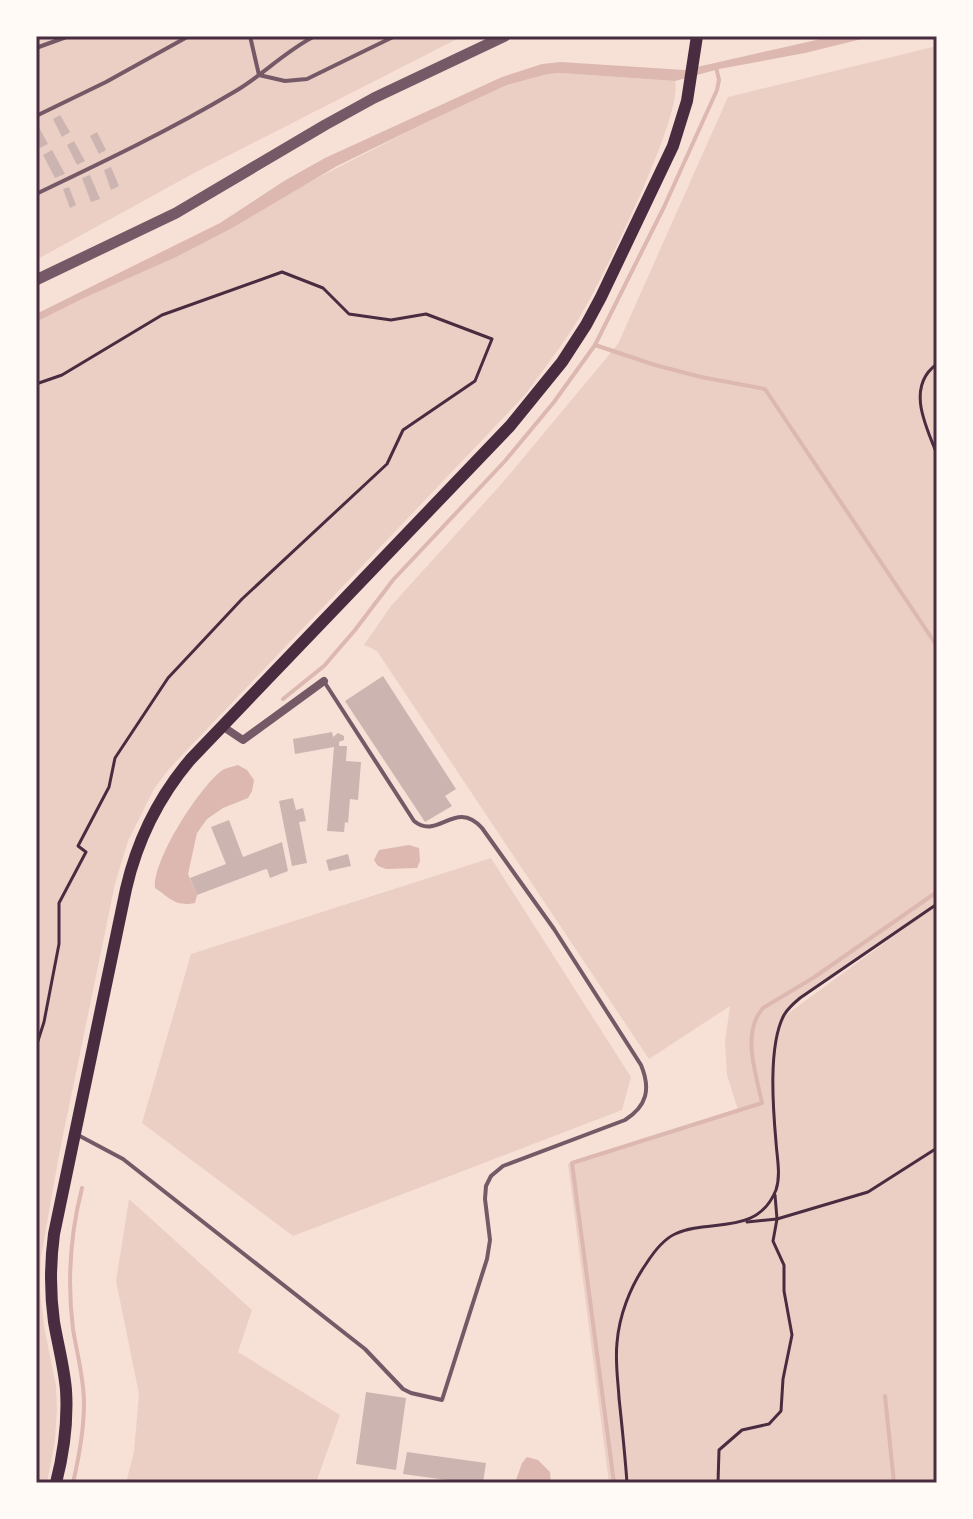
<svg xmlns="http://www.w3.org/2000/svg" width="973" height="1519" font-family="'Golos Text',sans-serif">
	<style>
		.green { fill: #ebcfc5; fill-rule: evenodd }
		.water { fill: #dcb8b0 }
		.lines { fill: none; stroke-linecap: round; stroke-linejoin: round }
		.stream { stroke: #dcb8b0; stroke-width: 4 }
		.building { fill: #ccb4b1 }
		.path { stroke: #4a2c40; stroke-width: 3 }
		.service { stroke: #755966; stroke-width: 4 }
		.minor { stroke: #755966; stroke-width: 8 }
		.tertiary { stroke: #755966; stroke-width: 11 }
		.secondary { stroke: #4a2c40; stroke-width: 12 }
		.neatline { fill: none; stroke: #4a2c40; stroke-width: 3 }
	</style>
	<rect width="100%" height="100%" fill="#f7e1d7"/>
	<g class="green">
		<polygon points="36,36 463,36 196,172 36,260"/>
		<path d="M937 46V1483H609L568 1164 738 1110 727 1075 725 1042 730 1006 649 1059 377 651 364 645 391 606 504 481 618 344 728 97ZM917 919 783 1017H782L789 1007Z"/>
		<path d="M560 73 675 81C684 115 602 279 581 315 564 343 544 369 524 396L169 769 154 789 128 841 115 884 59 1155 41 1257 40 1289 44 1326 56 1386 57 1409 55 1441 47 1483H36V322L425 123 507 85 548 74Z"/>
		<polygon points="491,858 631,1077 622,1110 293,1236 142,1123 191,954"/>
		<polygon points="129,1199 252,1310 238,1352 340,1415 316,1483 126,1483 134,1452 139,1394 116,1281"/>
	</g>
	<g class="water">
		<polygon points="834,36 874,36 805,53 719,69 675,81 560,73 548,74 507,85 425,123 337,166 232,228 176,257 86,297 36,322 36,314 220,223 284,181 325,158 502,77 542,64 561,62 684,70"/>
		<path d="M238 765 247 770 254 780 252 791 248 798 223 808 207 819 197 833 188 874 197 895 195 903C175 907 170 898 155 888 153 859 198 790 220 772 224 768 232 767 238 765Z"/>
		<polygon points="409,845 419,848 420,861 417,868 386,869 378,866 374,860 379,850"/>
		<polygon points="527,1457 538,1460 550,1472 551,1483 515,1483 522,1463"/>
	</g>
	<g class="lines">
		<g class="stream">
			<polyline points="595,345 655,365 701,377 765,389 937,646"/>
			<polyline points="283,699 324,666 355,630 393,580 505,461 554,402 595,345 664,207 717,90 719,80 716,67"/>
			<polyline points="885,1396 894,1483"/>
			<path d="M73 1483C79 1457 84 1430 84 1403 84 1378 77 1354 73 1329 67 1281 70 1235 82 1188"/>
			<path d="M614 1483 572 1163 762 1103C756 1073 741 1033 763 1008L813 978 937 892"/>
		</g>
	</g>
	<g class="building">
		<polygon points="60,115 70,132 62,137 53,119"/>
		<polygon points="36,122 48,144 40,148 36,140"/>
		<polygon points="97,132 106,150 99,154 90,136"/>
		<polygon points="74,141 85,161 77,165 67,145"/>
		<polygon points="52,150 65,174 55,178 43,155"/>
		<polygon points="111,167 119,186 111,190 104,170"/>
		<polygon points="90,175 100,199 91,202 82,178"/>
		<polygon points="69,187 76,205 70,208 63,189"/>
		<polygon points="383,676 456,789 445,796 452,806 425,822 345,701"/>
		<polygon points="332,732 333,737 338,733 344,736 344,740 339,742 339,746 347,746 346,761 361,762 358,800 350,799 348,823 345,822 344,832 327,831 334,747 295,754 293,739"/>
		<polygon points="293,798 296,810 303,808 306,821 299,822 307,863 292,866 279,801"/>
		<polygon points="229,820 243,857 282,842 288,871 270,878 267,869 263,870 197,895 190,878 226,864 211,827"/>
		<polygon points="348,854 351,866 329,871 326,860"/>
		<polygon points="366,1392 406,1398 396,1470 356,1464"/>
		<polygon points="407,1452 486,1463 483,1483 469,1483 403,1474"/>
	</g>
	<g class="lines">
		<g class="path">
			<path d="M937 364C906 386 925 425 937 454"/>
			<polyline points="36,384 62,375 162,315 282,272 323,288 349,314 391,320 426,314 492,339 475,381 403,430 387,464 242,599 168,678 115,758 109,787 78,846 86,852 59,903 59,944 44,1022 36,1047"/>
			<polyline points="775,1195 777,1219 868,1192 937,1148"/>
			<path d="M627 1483C625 1455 622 1426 619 1398 618 1380 615 1362 617 1343 619 1316 630 1287 646 1264 653 1253 662 1240 675 1234 710 1218 757 1237 776 1190 781 1175 777 1158 776 1142 773 1108 768 1045 784 1015 788 1008 794 1003 800 998L937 904"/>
			<polyline points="718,1483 719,1450 742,1430 769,1424 781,1411 783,1379 792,1335 784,1291 784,1265 773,1241 777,1219 747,1222"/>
		</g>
		<g class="service">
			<polyline points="250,36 259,75 285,81 307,79 395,36"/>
			<polyline points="36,48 69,36"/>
			<polyline points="36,116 106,82 189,36"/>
			<path d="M36 194C103 162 170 130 234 92 262 76 285 51 315 36"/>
			<path d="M76 1134 123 1159 365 1349 403 1389 411 1393 442 1400 487 1259 490 1240 485 1199 486 1186 491 1176 503 1166 625 1120C647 1106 651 1089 641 1065L554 929 482 828C455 798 438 841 414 821L325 683"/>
		</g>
		<polyline class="minor" points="222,726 243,740 324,681"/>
		<polyline class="tertiary" points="36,280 176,213 325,125 374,98 505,36"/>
		<path class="secondary" d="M56 1483C64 1452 68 1422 66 1390 64 1367 58 1345 54 1322 50 1293 50 1264 54 1234L126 889C137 841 158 798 190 760L510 426 562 362 586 325 601 297 673 146 687 101 697 36"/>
	</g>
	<rect width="973" height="1519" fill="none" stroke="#fffaf5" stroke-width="76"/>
	<rect x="38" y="38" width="897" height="1443" class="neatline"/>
</svg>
